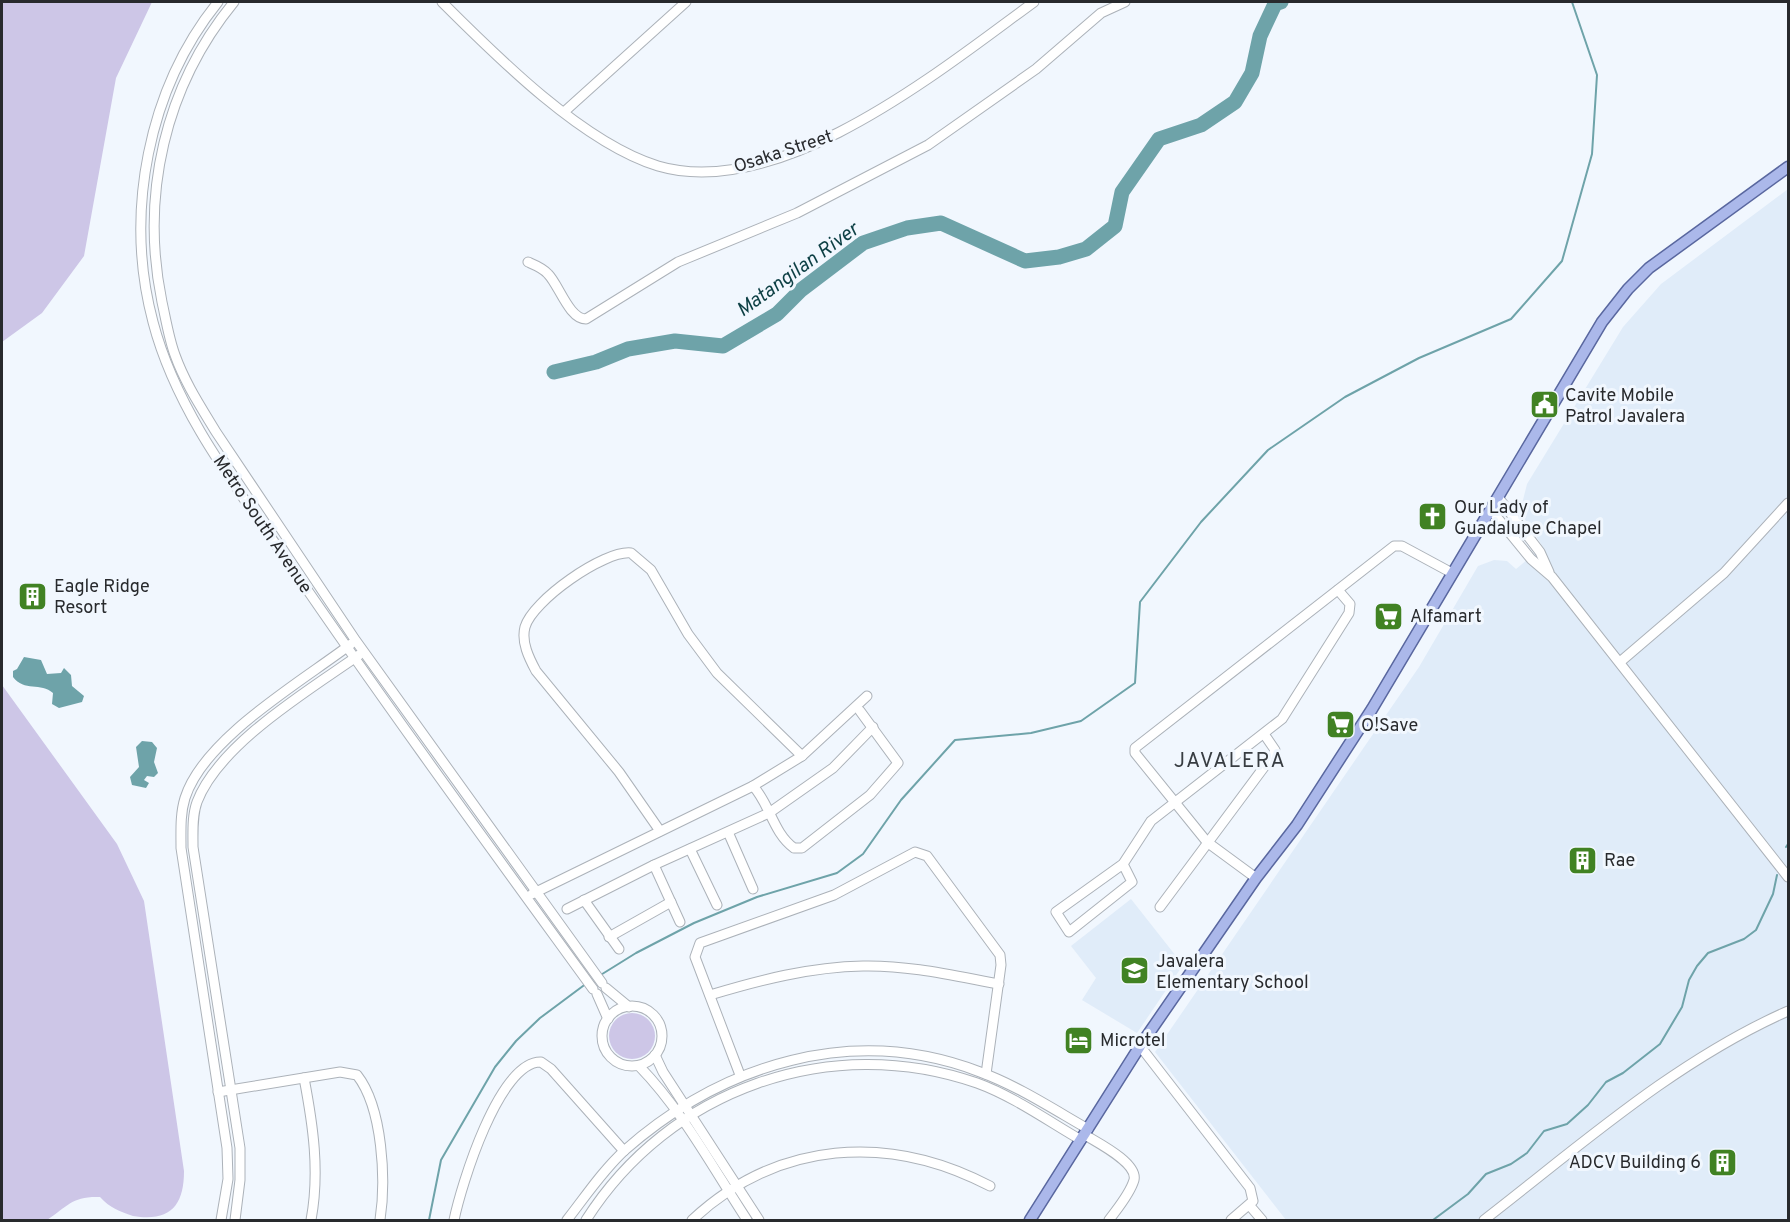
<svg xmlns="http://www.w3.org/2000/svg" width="1790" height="1222" font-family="Overpass,sans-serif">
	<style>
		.built { fill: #e0ecf9 }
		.green { fill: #cdc6e7 }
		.water { fill: #6ea3a9 }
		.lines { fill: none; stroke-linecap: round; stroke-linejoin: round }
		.stream { stroke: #6ea3a9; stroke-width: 2 }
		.river { stroke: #6ea3a9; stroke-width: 15 }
		.minor-casing { stroke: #acb2b9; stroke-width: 11 }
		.major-casing { stroke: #59679f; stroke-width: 13 }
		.minor { stroke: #fff; stroke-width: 9 }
		.major { stroke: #abb8ea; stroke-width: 10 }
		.labels { text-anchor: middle; stroke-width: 6; stroke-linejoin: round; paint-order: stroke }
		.street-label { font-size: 18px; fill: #282a2d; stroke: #f1f7fe }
		.poi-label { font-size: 18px; fill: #282a2d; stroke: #f1f7fe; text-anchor: start }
		.water-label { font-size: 20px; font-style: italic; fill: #0c3f44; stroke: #f1f7fe }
		.quarter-label { font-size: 21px; letter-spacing: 1.5px; fill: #383d42; stroke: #f1f7fe }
	</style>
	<rect width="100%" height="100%" fill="#f1f7fe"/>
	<g class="built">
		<polygon points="1788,189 1788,1220 1286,1220 1155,1052 1419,667 1478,566 1494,560 1507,561 1516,569 1543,547 1520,512 1527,484 1623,327 1661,284"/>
		<polygon points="1131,899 1183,965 1137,1033 1082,1000 1096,978 1071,946"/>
	</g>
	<g class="green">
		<polygon points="2,2 152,2 116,78 84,256 42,313 2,342"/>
		<path d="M2 685 117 844 144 901 184 1171C184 1206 170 1222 133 1216 119 1211 110 1208 100 1197 72 1196 68 1206 47 1220H2Z"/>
		<circle cx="632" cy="1036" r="23"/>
	</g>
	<g class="water">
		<path d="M24 657 41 660 47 674 61 673 64 668 71 675 72 686 84 696 82 702 59 708 52 704 53 693C41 682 24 692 13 677V671L17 669Z"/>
		<polygon points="142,741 152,742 157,748 154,762 158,773 154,777 147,776 144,780 149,783 146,788 132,785 130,777 139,767 136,747"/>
	</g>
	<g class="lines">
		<g class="stream">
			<polyline points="1786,847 1788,844"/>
			<polyline points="599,976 636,953 694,923 757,897 837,873 863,854 901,800 955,740 1031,733 1081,721 1135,683 1140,602 1201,522 1268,450 1345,397 1419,358 1511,319 1562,261 1592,154 1597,75 1572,2"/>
			<polyline points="429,1220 441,1160 495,1067 516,1041 540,1018 587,983"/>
			<polyline points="1433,1220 1468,1194 1486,1174 1511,1164 1527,1153 1544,1131 1567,1124 1588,1105 1606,1082 1623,1073 1660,1044 1682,1007 1689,980 1697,966 1708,953 1744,939 1756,930 1773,894 1777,875"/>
		</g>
		<polyline class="river" points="554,372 596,362 628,349 675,341 723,346 777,314 801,290 863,243 907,228 941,223 1025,261 1059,257 1086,249 1115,226 1122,192 1159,139 1201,125 1235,102 1252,73 1260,36 1275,4 1281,2"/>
		<defs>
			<g id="minor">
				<path d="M218 2C148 89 124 213 153 322 177 414 240 492 293 569 390 711 492 850 593 989"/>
				<path d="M234 2C165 86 140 195 162 302 166 320 169 339 175 355 185 383 201 407 216 432L356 641 602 983"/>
				<path d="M442 2C497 57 583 143 658 166 780 202 942 69 1034 2"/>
				<polyline points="564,112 686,2"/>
				<path d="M528 262C535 265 543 268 548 274 559 285 569 319 586 319L678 262 797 213 928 145 1036 69 1101 13 1125 2"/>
				<polyline points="1498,497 1540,552 1549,572"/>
				<polyline points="1491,510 1531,559 1552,577 1788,877"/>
				<polyline points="1620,662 1724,573 1788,503"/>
				<path d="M753 786C770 804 773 833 794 848H802L870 795 898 763 860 711"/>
				<path d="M660 831 619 772 536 671C529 658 521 642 525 627 532 601 604 550 631 553L651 570 688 634 717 673 802 756"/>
				<polyline points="728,832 753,889"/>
				<polyline points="690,849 717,905"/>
				<polyline points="1123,864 1132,882 1069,932 1056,912 1123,864 1151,821 1282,719 1349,613 1350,604 1338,590"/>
				<polyline points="654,865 680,922"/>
				<polyline points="1256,878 1207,842 1135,753 1135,748 1394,546 1402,546 1452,573"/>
				<polyline points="532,894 753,786 802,756 867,696"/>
				<polyline points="584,900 619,949"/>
				<polyline points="1160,907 1273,755 1275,750 1264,734"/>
				<polyline points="567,909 654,865 769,813 833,768 873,727"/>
				<polyline points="609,937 671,902"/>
				<polyline points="606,988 629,1007"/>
				<polyline points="597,994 608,1019"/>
				<path d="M710 995C760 980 810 967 863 966 909 965 955 976 999 984"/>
				<circle cx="632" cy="1036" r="30"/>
				<polyline points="1140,1046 1250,1188 1253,1201 1231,1220"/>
				<polyline points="655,1055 663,1072 759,1220"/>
				<path d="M639 1066C682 1110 713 1168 747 1220"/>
				<polyline points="740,1075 695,957 700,943 834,895 915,852 927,856 1000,955 1001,965 986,1074"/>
				<path d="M304 1078C313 1125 320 1172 311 1220"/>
				<path d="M218 1092 340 1072 357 1075C383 1108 386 1181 380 1220"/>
				<path d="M1085 1135C1098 1143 1138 1163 1134 1180 1130 1194 1117 1209 1109 1220"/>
				<polyline points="1250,1206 1262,1220"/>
				<path d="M221 1220 228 1179 227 1148 181 848C181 831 180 814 185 798 204 738 301 682 351 644"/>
				<path d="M235 1220 240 1180V1148L193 847C193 832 192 816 197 802 219 744 309 690 359 655"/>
				<path d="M454 1220C461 1186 499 1061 541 1062L551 1069 624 1151"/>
				<path d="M567 1220C585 1197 603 1170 625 1150 723 1064 853 1023 980 1072 1018 1086 1053 1109 1088 1129"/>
				<path d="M586 1220C669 1089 830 1032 977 1083 1013 1096 1048 1121 1081 1140"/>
				<path d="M692 1220C778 1140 889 1133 990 1186"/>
				<path d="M1484 1220C1581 1145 1675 1061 1788 1011"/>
			</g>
			<polyline id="major" points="1030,1220 1140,1046 1256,878 1297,825 1372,709 1602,322 1628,289 1649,268 1788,167"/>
		</defs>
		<use href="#minor" class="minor-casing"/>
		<use href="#major" class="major-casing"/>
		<use href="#minor" class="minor"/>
		<use href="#major" class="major"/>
	</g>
	<defs>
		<symbol id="civic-square" viewBox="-11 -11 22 22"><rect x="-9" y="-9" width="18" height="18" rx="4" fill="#418223" stroke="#f1f7fe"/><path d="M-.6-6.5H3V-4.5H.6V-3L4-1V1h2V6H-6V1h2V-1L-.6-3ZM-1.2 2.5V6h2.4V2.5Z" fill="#fff"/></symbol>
		<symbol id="church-square" viewBox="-11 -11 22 22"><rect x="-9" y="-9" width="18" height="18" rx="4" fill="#418223" stroke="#f1f7fe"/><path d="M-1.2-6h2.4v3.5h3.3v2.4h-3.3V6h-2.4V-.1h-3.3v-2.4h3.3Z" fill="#fff"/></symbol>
		<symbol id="building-square" viewBox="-11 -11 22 22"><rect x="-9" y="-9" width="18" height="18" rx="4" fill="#418223" stroke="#f1f7fe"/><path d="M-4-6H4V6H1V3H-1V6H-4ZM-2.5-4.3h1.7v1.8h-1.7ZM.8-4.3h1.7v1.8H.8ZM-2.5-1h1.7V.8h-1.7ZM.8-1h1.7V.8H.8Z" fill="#fff"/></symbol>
		<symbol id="supermarket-square" viewBox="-11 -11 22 22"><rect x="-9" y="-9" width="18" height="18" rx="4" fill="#418223" stroke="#f1f7fe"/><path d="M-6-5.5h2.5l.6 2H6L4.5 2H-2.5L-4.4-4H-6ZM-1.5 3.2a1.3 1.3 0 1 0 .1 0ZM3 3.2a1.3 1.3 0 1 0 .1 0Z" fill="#fff"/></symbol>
		<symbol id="school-square" viewBox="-11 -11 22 22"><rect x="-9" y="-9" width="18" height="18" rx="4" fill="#418223" stroke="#f1f7fe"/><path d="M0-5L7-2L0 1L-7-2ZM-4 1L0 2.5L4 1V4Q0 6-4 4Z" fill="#fff"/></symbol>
		<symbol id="hotel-square" viewBox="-11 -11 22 22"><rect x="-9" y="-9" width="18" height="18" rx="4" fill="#418223" stroke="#f1f7fe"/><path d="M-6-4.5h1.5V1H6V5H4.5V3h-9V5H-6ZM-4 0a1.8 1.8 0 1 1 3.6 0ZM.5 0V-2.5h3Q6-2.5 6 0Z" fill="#fff"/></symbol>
	</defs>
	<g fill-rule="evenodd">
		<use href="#civic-square" x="1528" y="388" width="33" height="33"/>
		<use href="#church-square" x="1416" y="500" width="33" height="33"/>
		<use href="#building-square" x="16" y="580" width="33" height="33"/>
		<use href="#supermarket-square" x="1372" y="600" width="33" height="33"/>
		<use href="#supermarket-square" x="1324" y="708" width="33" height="33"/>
		<use href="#building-square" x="1566" y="844" width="33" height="33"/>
		<use href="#school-square" x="1118" y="954" width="33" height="33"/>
		<use href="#hotel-square" x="1062" y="1024" width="33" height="33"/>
		<use href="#building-square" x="1706" y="1146" width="33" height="33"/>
	</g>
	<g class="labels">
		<g class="street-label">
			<text transform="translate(783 151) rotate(-18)" y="6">Osaka Street</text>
			<text transform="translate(263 524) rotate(56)" y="6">Metro South Avenue</text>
		</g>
		<g class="poi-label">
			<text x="1565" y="401">Cavite Mobile<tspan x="1565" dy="21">Patrol Javalera</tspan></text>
			<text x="1454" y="513">Our Lady of<tspan x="1454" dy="21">Guadalupe Chapel</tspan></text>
			<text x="54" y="592">Eagle Ridge<tspan x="54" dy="21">Resort</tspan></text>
			<text x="1410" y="622">Alfamart</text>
			<text x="1361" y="731">O!Save</text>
			<text x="1604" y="866">Rae</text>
			<text x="1156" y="967">Javalera<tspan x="1156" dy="21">Elementary School</tspan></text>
			<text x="1100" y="1046">Microtel</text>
			<text x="1701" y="1168" text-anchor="end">ADCV Building 6</text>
		</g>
		<g class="water-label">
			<text transform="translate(797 269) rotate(-36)" y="7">Matangilan River</text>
		</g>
		<g class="quarter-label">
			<text x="1230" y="767">JAVALERA</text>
		</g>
	</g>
	<rect width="1790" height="1222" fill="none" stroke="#282a2d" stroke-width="6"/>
</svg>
